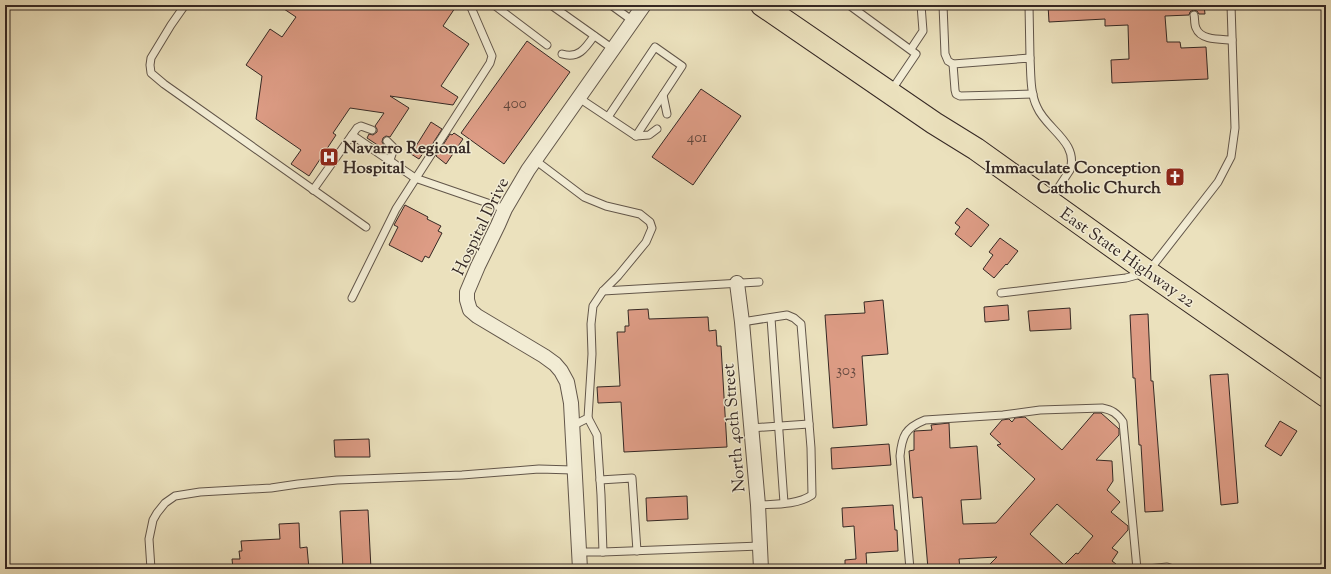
<svg xmlns="http://www.w3.org/2000/svg" width="1331" height="574" font-family="'Sorts Mill Goudy',serif">
	<style>
		.building { fill: #dd9c85; stroke: #352824; fill-rule: evenodd }
		.lines { fill: none; stroke-linecap: round; stroke-linejoin: round }
		.service-casing { stroke: #62564a; stroke-width: 9 }
		.minor-casing { stroke: #62564a; stroke-width: 16 }
		.primary-casing { stroke: #352824; stroke-width: 24 }
		.service { stroke: #f2ecd4; stroke-width: 7 }
		.minor { stroke: #f2ecd4; stroke-width: 14 }
		.primary { stroke: #ebe1bd; stroke-width: 22 }
		.labels { text-anchor: middle; stroke-width: 3; stroke-linejoin: round; paint-order: stroke }
		.number-label { font-size: 15px; fill: #5f453c }
		.poi-label { font-size: 17px; font-weight: bold; fill: #352824; stroke: #f2ecd4; text-anchor: start }
		.street-label { font-size: 17px; fill: #352824; stroke: #f2ecd4 }
	</style>
	<rect width="100%" height="100%" fill="#ebe1bd"/>
	<filter id="stains"><feTurbulence type="fractalNoise" baseFrequency=".005" numOctaves="4"/><feColorMatrix values="0 0 0 0 .2 0 0 0 0 .09 0 0 0 0 .02 0 0 0 .5 -.17"/></filter>
	<radialGradient id="worn" r=".72"><stop offset=".6" stop-color="#630" stop-opacity="0"/><stop offset="1" stop-color="#630" stop-opacity=".3"/></radialGradient>
	<g class="building">
		<polygon points="278,5 457,5 443,26 469,44 441,86 458,97 453,105 390,96 409,108 390,137 386,136 383,138 382,142 384,145 382,148 367,138 369,134 373,135 377,132 377,129 375,126 384,113 350,108 333,133 336,135 309,176 291,164 301,150 256,119 262,76 246,65 270,29 282,37 296,17"/>
		<polygon points="1048,5 1204,5 1205,14 1199,14 1197,11 1193,10 1190,12 1189,15 1165,16 1167,42 1180,42 1181,48 1206,47 1208,79 1112,83 1111,60 1129,59 1128,25 1105,26 1105,19 1049,22"/>
		<polygon points="527,41 570,72 504,164 461,133"/>
		<polygon points="701,89 741,116 693,185 652,157"/>
		<polygon points="431,122 442,129 428,151 426,149 419,159 411,154"/>
		<polygon points="454,133 463,139 446,164 436,156 450,134 452,135"/>
		<polygon points="405,205 428,217 427,219 441,226 438,231 442,233 429,258 425,256 422,262 389,245 398,227 394,225"/>
		<polygon points="967,208 989,225 971,247 955,234 960,227 955,223"/>
		<polygon points="1000,238 1018,251 1007,265 1006,264 994,278 983,269 993,255 989,252"/>
		<polygon points="883,300 888,354 862,356 867,425 833,428 825,315 865,313 864,302"/>
		<polygon points="1008,305 1009,320 985,322 984,307"/>
		<polygon points="1070,308 1071,329 1030,331 1028,311"/>
		<polygon points="648,309 649,319 708,317 709,331 716,330 717,346 721,346 727,447 624,452 621,402 598,403 597,387 620,386 617,332 625,332 625,326 629,326 628,310"/>
		<polygon points="1148,314 1151,381 1153,381 1163,511 1145,512 1141,445 1139,445 1135,378 1133,378 1130,315"/>
		<polygon points="1228,374 1238,503 1221,505 1210,375"/>
		<path d="M1094 413H1101L1119 429V435L1096 460 1112 461 1113 481 1107 490 1120 502 1111 512 1128 526V530L1112 548 1118 552 1112 561 1116 564 1112 569H985L997 557 959 559 960 569H928L922 497 913 498 909 451 914 450V432L915 431 932 430 931 425 949 423 950 448 977 446 981 499 961 500 963 524 996 523 1035 479 997 445 1001 444 990 434 1002 420 1009 419 1012 422 1015 418 1025 417 1062 450ZM1057 504 1093 536 1078 554 1076 553 1064 565 1030 534Z"/>
		<polygon points="1280,421 1297,431 1281,456 1265,446"/>
		<polygon points="369,439 370,457 335,457 334,440"/>
		<polygon points="889,444 891,465 832,469 831,448"/>
		<polygon points="687,496 688,519 647,521 646,498"/>
		<polygon points="893,505 895,530 897,530 898,551 866,553 867,569 845,569 845,560 856,559 854,526 843,527 842,508"/>
		<polygon points="368,510 371,569 343,569 340,511"/>
		<polygon points="299,523 300,548 307,547 309,569 233,569 232,559 240,559 239,551 242,551 241,541 280,539 279,524"/>
	</g>
	<g class="lines">
		<defs>
			<g id="service">
				<polyline points="185,5 171,25 151,58 150,65 151,73 164,84 366,227"/>
				<polyline points="494,5 547,45"/>
				<polyline points="551,5 613,49"/>
				<polyline points="611,5 633,21"/>
				<polyline points="849,5 916,54 891,91"/>
				<path d="M943 5 945 54 948 61 953 64 1030 58C1031 74 1030 93 1037 107 1046 129 1079 142 1070 170L1051 199"/>
				<polyline points="1029,5 1030,58"/>
				<path d="M1194 15C1195 18 1194 24 1196 28 1201 41 1221 39 1232 40"/>
				<polyline points="911,49 923,31 921,5"/>
				<path d="M562 54C578 59 585 49 594 36"/>
				<polyline points="953,64 955,90 956,94 960,96 1033,94"/>
				<polyline points="663,95 667,114"/>
				<polyline points="579,98 636,136 682,66 655,47 608,117"/>
				<polyline points="352,135 357,128 361,126 372,130"/>
				<polyline points="636,136 649,135 657,129"/>
				<polyline points="387,141 394,148 390,160"/>
				<polyline points="535,160 584,197 606,206 640,214 650,222 652,228 646,242 618,276 603,291 593,306 591,324 592,354 588,418 572,426"/>
				<polyline points="313,190 352,135 415,178 505,209"/>
				<polyline points="603,291 759,282"/>
				<polyline points="1001,293 1126,278 1148,272 1218,182 1231,157 1235,128 1231,5"/>
				<polyline points="352,298 396,209 490,63 492,56 470,5"/>
				<polyline points="771,318 784,503"/>
				<path d="M742 322 787 315 794 318 801 324 811 448 812 495C797 505 776 504 758 505"/>
				<polyline points="751,428 809,424"/>
				<polyline points="600,480 632,478 637,551"/>
				<polyline points="579,552 603,552 601,495 597,435 588,418"/>
				<polyline points="603,552 760,546"/>
				<polyline points="151,569 149,539 153,520 157,513 165,503 175,496 200,492 271,488 298,484 337,480 462,475 539,469 573,470"/>
				<path d="M910 569 900 456C902 436 905 428 925 420L1003 415 1040 410 1102 408C1112 410 1117 413 1123 422L1137 569"/>
				<polyline points="1148,569 1167,567 1173,569"/>
			</g>
			<g id="minor">
				<polyline points="737,283 742,322 758,505 761,569"/>
				<polyline points="580,569 571,403 567,382 561,371 555,364 544,356 477,316 470,310 467,300 467,292 478,266 498,225 505,209 528,170 644,5"/>
			</g>
			<polyline id="primary" points="762,5 934,123 976,149 1148,272 1326,396"/>
		</defs>
		<use href="#service" class="service-casing"/>
		<use href="#minor" class="minor-casing"/>
		<use href="#primary" class="primary-casing"/>
		<use href="#service" class="service"/>
		<use href="#minor" class="minor"/>
		<use href="#primary" class="primary"/>
	</g>
	<defs>
		<symbol id="hospital-square" viewBox="-11 -11 22 22"><rect x="-9" y="-9" width="18" height="18" rx="4" fill="#8f2418" stroke="#f2ecd4"/><path d="M-5-5h3v3.5h4V-5h3V5h-3V1.5h-4V5h-3Z" fill="#fff"/></symbol>
		<symbol id="church-square" viewBox="-11 -11 22 22"><rect x="-9" y="-9" width="18" height="18" rx="4" fill="#8f2418" stroke="#f2ecd4"/><path d="M-1.2-6h2.4v3.5h3.3v2.4h-3.3V6h-2.4V-.1h-3.3v-2.4h3.3Z" fill="#fff"/></symbol>
	</defs>
	<g fill-rule="evenodd">
		<use href="#hospital-square" x="318" y="146" width="22" height="22"/>
		<use href="#church-square" x="1164" y="166" width="22" height="22"/>
	</g>
	<g class="labels">
		<g class="number-label">
			<text x="515" y="108">400</text>
			<text x="697" y="142">401</text>
			<text x="846" y="375">303</text>
		</g>
		<g class="poi-label">
			<text x="343" y="153">Navarro Regional<tspan x="343" dy="20">Hospital</tspan></text>
			<text x="1161" y="173" text-anchor="end">Immaculate Conception<tspan x="1161" dy="20">Catholic Church</tspan></text>
		</g>
		<g class="street-label">
			<text transform="translate(480 226) rotate(-64)" y="6">Hospital Drive</text>
			<text transform="translate(1128 257) rotate(35)" y="6">East State Highway 22</text>
			<text transform="translate(733 428) rotate(-95)" y="6">North 40th Street</text>
		</g>
	</g>
	<rect width="1331" height="574" fill="none" stroke="#ebe1bd" stroke-width="20"/>
	<rect x="6" y="6" width="1319" height="562" fill="none" stroke="#352824" stroke-width="2"/>
	<rect x="10" y="10" width="1311" height="554" fill="none" stroke="#352824"/>
	<rect width="100%" height="100%" filter="url(#stains)"/>
	<rect width="100%" height="100%" fill="url(#worn)"/>
</svg>
